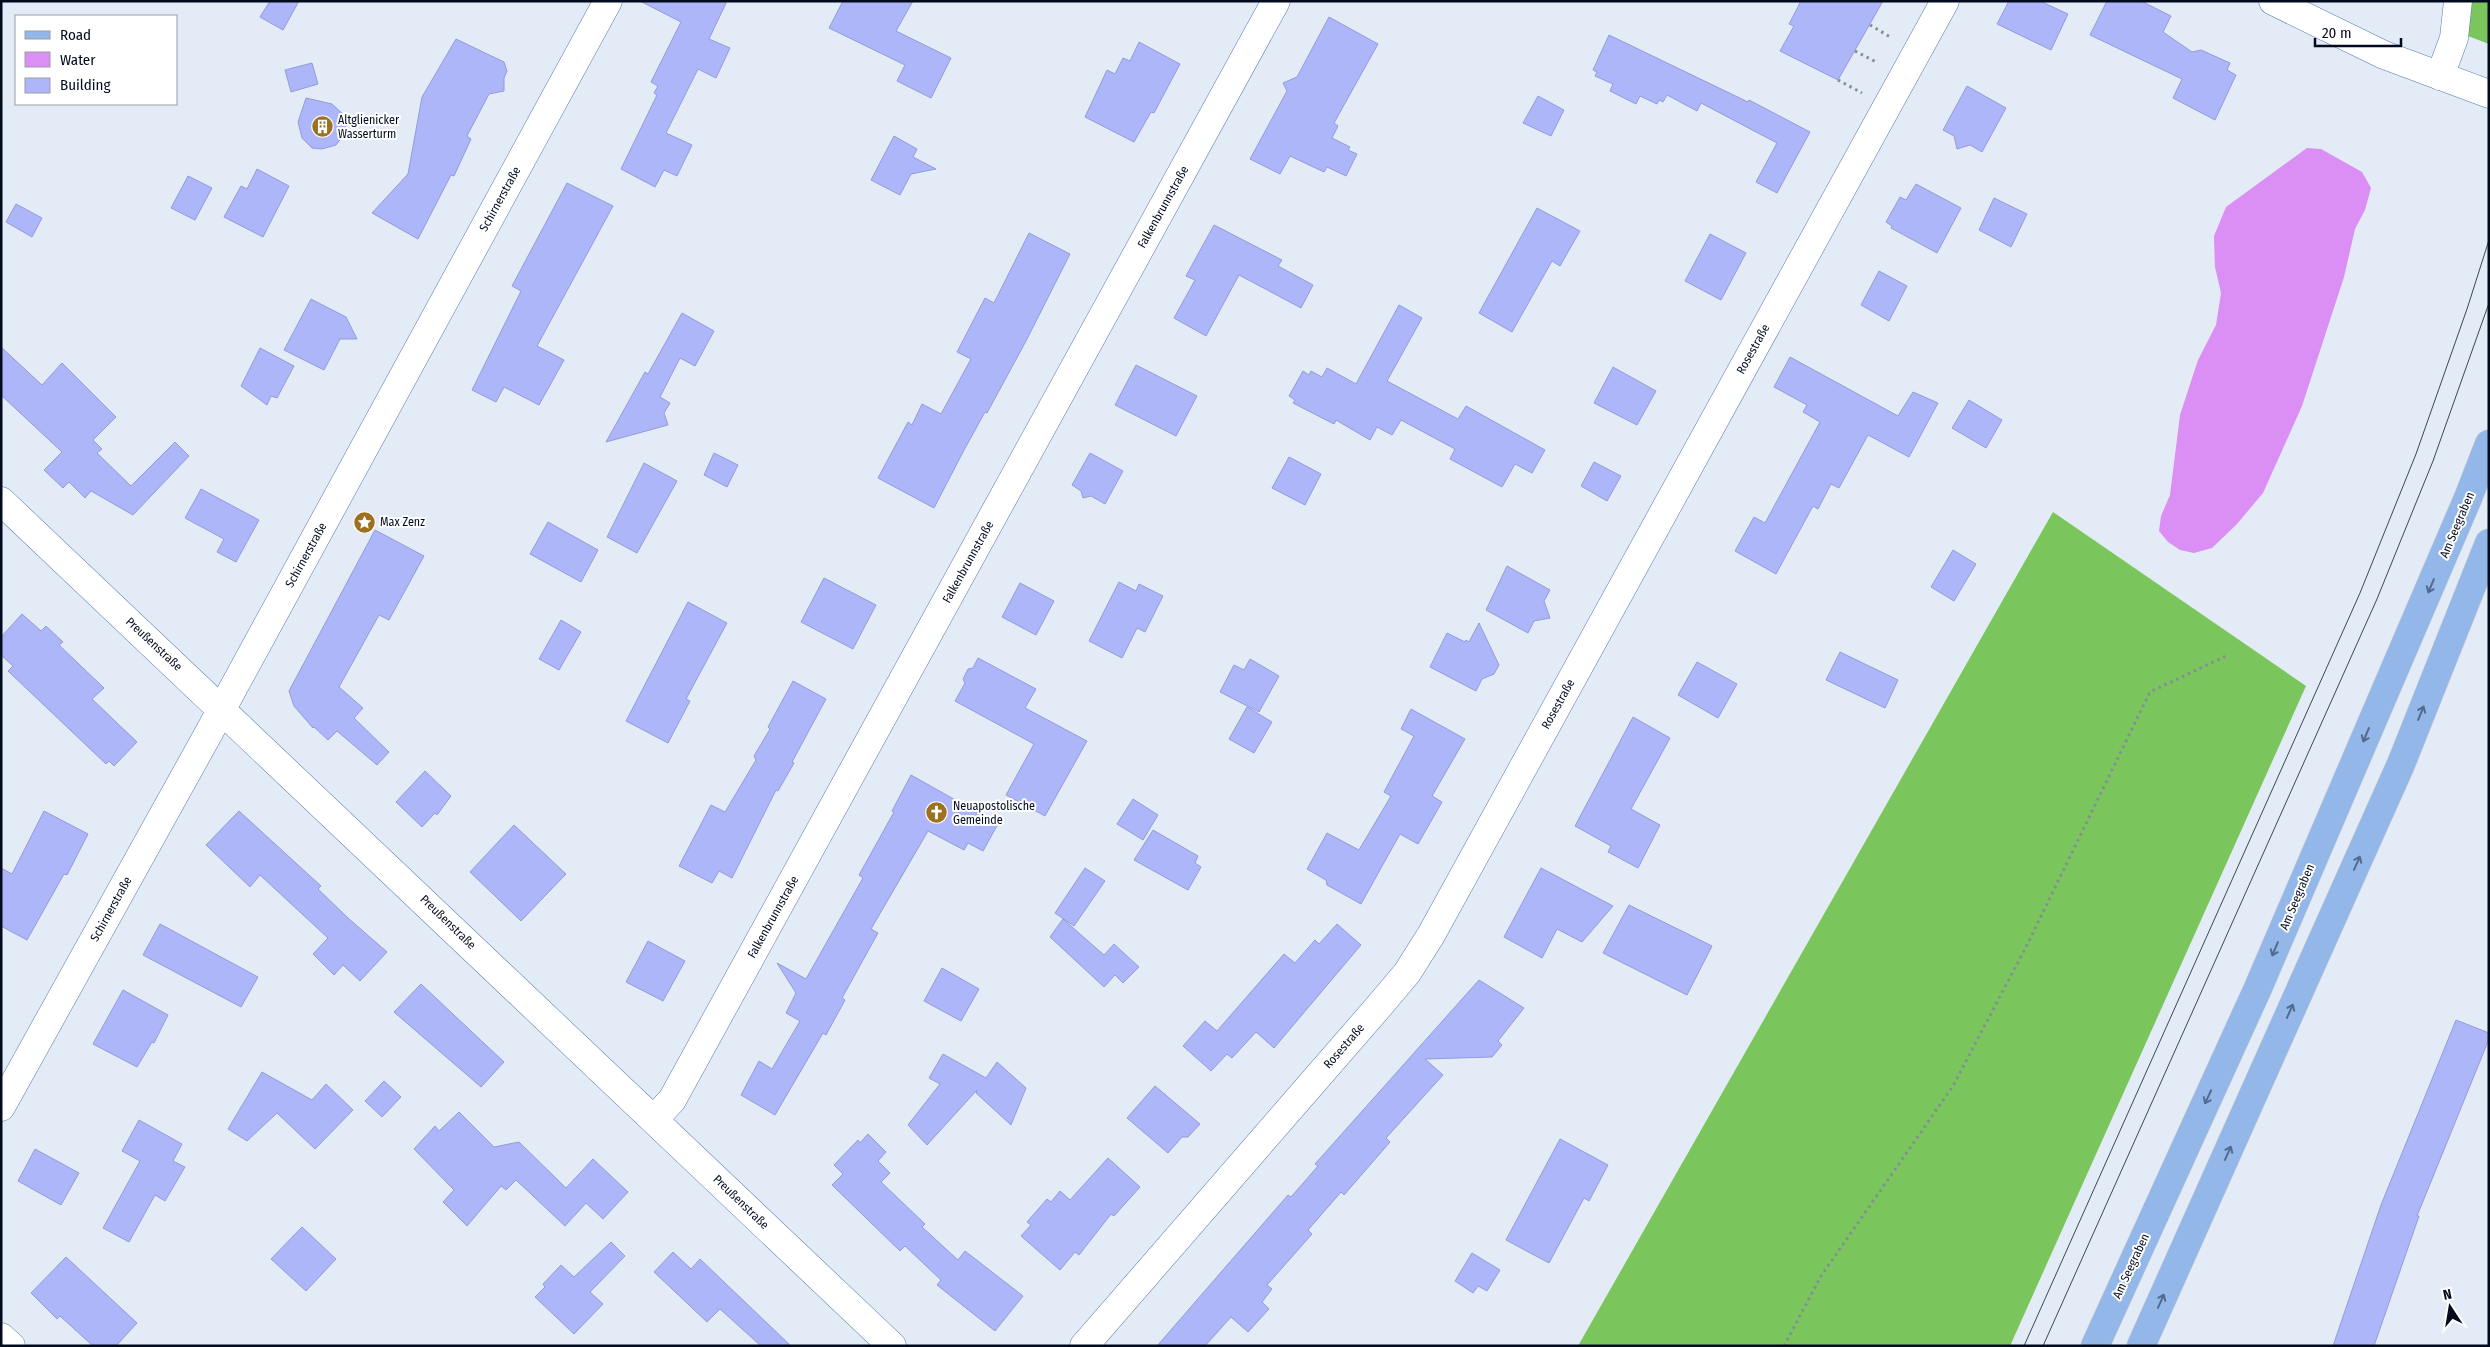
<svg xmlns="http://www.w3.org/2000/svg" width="2490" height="1347" font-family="'Fira Sans Condensed',sans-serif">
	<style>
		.forest { fill: #7ac65c }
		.water { fill: #db8ff4 }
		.building { fill: #acb6f9; stroke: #939cd9 }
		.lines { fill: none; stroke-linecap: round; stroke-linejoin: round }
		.minor-casing { stroke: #587baf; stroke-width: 29 }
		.tertiary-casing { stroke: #587baf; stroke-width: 29 }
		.primary-casing { stroke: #c7c9ce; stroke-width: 29 }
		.path { stroke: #848d9b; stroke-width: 3; stroke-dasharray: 2.5 4; stroke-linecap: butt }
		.minor { stroke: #fff; stroke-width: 28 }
		.tertiary { stroke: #fff; stroke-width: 28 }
		.primary { stroke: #94b7e9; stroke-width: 28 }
		.tram { stroke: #3d4657; stroke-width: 1 }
		.oneway { stroke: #526a8e }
		.labels { text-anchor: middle; stroke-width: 4; stroke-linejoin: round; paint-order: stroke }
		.poi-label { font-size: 12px; fill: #020b1e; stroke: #fff; text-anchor: start }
		.street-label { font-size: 12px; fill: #020b1e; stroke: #fff }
	</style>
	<rect width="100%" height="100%" fill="#e3ebf6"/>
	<g class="forest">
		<polygon points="2472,1 2489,1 2489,44 2468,36"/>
		<polygon points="2053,512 2306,686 2010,1346 1578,1346"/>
	</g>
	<polygon class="water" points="2307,148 2321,149 2362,172 2371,188 2365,210 2355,229 2344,277 2302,406 2263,493 2237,524 2212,548 2194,553 2180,550 2168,542 2159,531 2161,516 2170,495 2180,415 2198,360 2216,325 2221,293 2215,267 2214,236 2226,207"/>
	<g class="building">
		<polygon points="270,1 299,1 283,30 260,17"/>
		<polygon points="640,1 727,1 709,39 730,48 716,78 698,69 666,133 692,145 677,176 664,170 655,187 621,169 657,95 654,93 658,86 651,82 681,22"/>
		<polygon points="843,1 913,1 896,31 951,58 931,98 897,81 905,65 829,28"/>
		<polygon points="1801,1 1883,1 1838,80 1780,51 1794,26 1789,24"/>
		<polygon points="2009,1 2040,1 2068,14 2051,50 1997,24"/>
		<polygon points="2107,1 2141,1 2171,16 2163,32 2192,52 2201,50 2230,63 2227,70 2236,75 2215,120 2173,98 2182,79 2090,35"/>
		<polygon points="1329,17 1378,44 1334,123 1338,126 1332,138 1350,147 1348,150 1357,154 1346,176 1327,167 1324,172 1290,156 1280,174 1250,159 1287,91 1283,83 1297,77"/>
		<polygon points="1609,35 1748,102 1749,100 1810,132 1777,193 1756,182 1777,143 1701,103 1697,111 1667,95 1663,102 1659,100 1657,104 1640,96 1636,104 1610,91 1613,84 1595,76 1597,72 1593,70"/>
		<polygon points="456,39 504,62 507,71 504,78 504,91 489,94 467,136 471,139 454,176 451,175 418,239 372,213 408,174 422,97"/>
		<polygon points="1139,42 1180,64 1154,113 1151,112 1134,142 1085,117 1107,70 1115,74 1123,58 1130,61"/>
		<polygon points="312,63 318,84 291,92 285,70"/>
		<polygon points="1967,86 2006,108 1982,152 1970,145 1957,149 1954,136 1943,130"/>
		<polygon points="1538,96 1564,110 1551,136 1523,123"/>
		<polygon points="306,98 332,104 344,115 346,125 343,136 336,145 322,149 312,148 302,138 298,122"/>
		<polygon points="894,136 917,149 913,157 936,169 911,174 900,195 871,180"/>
		<polygon points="257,169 289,186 263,237 224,217 241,186 247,189"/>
		<polygon points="188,176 212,188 195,220 171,208"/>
		<polygon points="567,183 613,206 537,346 564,360 539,405 504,387 496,402 472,390 521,291 512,286"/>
		<polygon points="1916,184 1961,208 1937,253 1891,228 1892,226 1886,222 1900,197 1906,200"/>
		<polygon points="1994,198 2027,214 2011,247 1979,230"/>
		<polygon points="16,204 42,218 32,237 6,222"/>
		<polygon points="1537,208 1580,231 1560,266 1552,261 1512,332 1479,313"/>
		<polygon points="1214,225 1282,260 1278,266 1313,285 1301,308 1239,275 1206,336 1174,318 1195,280 1186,276"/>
		<polygon points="1029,233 1070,254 1026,341 987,413 985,412 963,452 934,508 878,478 908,422 912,425 922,404 941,414 971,359 957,352 985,298 994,303"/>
		<polygon points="1710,234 1746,253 1721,300 1685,281"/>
		<polygon points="1879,271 1907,286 1889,321 1861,305"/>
		<polygon points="311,299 346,317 357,339 340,339 324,370 284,350"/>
		<polygon points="1399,305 1422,318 1387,381 1458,419 1466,406 1545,450 1532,473 1515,464 1502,487 1450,459 1455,449 1401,420 1392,435 1377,427 1370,440 1336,420 1334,424 1293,403 1295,400 1289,396 1303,371 1309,375 1311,371 1322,377 1327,368 1356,384"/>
		<polygon points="682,313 714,331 695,366 680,358 660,397 670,403 664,413 668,425 606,442 645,372 648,374"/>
		<polygon points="1,347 42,385 62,363 116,417 93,440 102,449 97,453 131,486 175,442 189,456 133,515 91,491 85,498 69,482 63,488 44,470 62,452 1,395"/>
		<polygon points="260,348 294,366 277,398 271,396 267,405 241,386"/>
		<polygon points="1790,357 1898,416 1913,392 1938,403 1909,457 1868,435 1839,488 1831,484 1818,509 1813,506 1776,574 1735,551 1754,517 1765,523 1820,422 1803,412 1807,405 1774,387"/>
		<polygon points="1136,365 1197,396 1176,436 1115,405"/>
		<polygon points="1613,367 1656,391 1637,425 1594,403"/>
		<polygon points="1969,400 2002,420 1986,448 1952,428"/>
		<polygon points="714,453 738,465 727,487 704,475"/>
		<polygon points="1090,453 1123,471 1105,504 1091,496 1083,498 1081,491 1072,485"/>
		<polygon points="1289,457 1321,474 1305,505 1272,488"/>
		<polygon points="1594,462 1621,476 1607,501 1581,486"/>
		<polygon points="644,463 677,481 637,553 607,537"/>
		<polygon points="201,489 259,520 236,562 217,552 224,539 185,518"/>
		<polygon points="548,522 598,550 581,582 530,554"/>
		<polygon points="375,530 424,556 389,620 379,615 339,687 363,708 354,718 389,752 377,765 337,731 328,740 314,727 313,728 294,706 289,691"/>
		<polygon points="1953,550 1976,564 1954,601 1931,587"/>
		<polygon points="1507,566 1550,590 1544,601 1550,618 1534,621 1528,633 1486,610"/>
		<polygon points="824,578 876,605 853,649 801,622"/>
		<polygon points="1119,582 1136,591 1139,584 1163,596 1145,632 1137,628 1122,658 1089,641"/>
		<polygon points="1020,583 1054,601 1036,635 1002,617"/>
		<polygon points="688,602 727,623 686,699 690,701 668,743 626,721"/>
		<polygon points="22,614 41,631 46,626 63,642 59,645 104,688 92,699 137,742 114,766 109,761 106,764 8,671 13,666 1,655 1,637"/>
		<polygon points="561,620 581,632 559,670 539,659"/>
		<polygon points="1479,623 1499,665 1494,674 1482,679 1476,691 1430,667 1447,633 1465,642 1466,640 1469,642"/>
		<polygon points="1840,652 1898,680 1885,708 1826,680"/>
		<polygon points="978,658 1036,689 1025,708 1087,741 1045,816 1006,795 1034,744 955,701 965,683 963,679 968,669 973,668"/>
		<polygon points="1250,659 1279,676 1259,712 1220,692 1234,665 1244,670"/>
		<polygon points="1697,662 1737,684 1718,718 1678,695"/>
		<polygon points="793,681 826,699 792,762 794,763 778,791 776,790 732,878 719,871 712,883 679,866 711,805 725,812 756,760 754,756 770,729 768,727"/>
		<polygon points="1247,707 1272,722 1254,753 1229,739"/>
		<polygon points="1411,709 1465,739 1432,796 1442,802 1418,844 1400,834 1361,904 1327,885 1326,880 1307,869 1327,833 1359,850 1391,796 1384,792 1414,736 1401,729"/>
		<polygon points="1633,717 1670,738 1631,809 1660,825 1638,868 1608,852 1611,846 1575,826"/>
		<polygon points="425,771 451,796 437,815 435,813 422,827 396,802"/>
		<polygon points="911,775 998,824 983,851 968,843 964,850 928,831 871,929 878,933 842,998 845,1000 826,1035 823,1033 775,1115 741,1095 759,1061 772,1069 800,1021 786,1013 796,993 777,963 806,979 863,878 859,875 894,812 892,811"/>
		<polygon points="1133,799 1158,815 1143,840 1117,824"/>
		<polygon points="44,811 88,834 67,875 64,874 27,940 1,926 1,868 12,874"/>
		<polygon points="239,811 321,886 318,889 348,918 387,952 360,981 343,965 334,975 313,954 328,938 260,875 250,887 206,845"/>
		<polygon points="514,825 566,874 521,921 470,872"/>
		<polygon points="1153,830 1198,856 1195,863 1201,867 1188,890 1134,860"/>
		<polygon points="1085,868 1105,881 1074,926 1055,913"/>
		<polygon points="1541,868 1613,906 1582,942 1557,929 1542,958 1504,937"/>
		<polygon points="1629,905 1712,946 1687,995 1603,953"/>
		<polygon points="1063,919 1104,955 1114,944 1139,967 1123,983 1115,975 1104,987 1050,937"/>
		<polygon points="160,924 258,977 241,1007 143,955"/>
		<polygon points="1337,924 1361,945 1274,1048 1256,1032 1232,1058 1227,1054 1211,1071 1183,1046 1205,1021 1217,1031 1284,954 1295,963 1315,940 1319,944"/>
		<polygon points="648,941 685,961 663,1001 626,982"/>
		<polygon points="942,968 979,989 961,1021 924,1001"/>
		<polygon points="1479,980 1524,1008 1498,1041 1502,1045 1492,1057 1425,1059 1443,1075 1386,1138 1390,1142 1344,1195 1341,1192 1308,1230 1312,1234 1267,1285 1272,1289 1262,1302 1269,1309 1248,1332 1231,1317 1205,1346 1157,1346 1288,1195 1291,1197 1318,1166 1315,1164"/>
		<polygon points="421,984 504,1062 481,1087 394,1012"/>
		<polygon points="123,990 168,1015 154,1043 152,1042 137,1067 93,1044"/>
		<polygon points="2456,1020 2489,1033 2489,1039 2417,1216 2419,1216 2374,1346 2333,1346 2381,1205"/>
		<polygon points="943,1054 986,1078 997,1062 1026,1088 1011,1125 976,1093 977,1090 927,1145 908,1125 940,1084 929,1078"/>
		<polygon points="262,1072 312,1100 326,1084 353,1110 315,1149 277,1113 247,1141 228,1129"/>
		<polygon points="384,1081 401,1097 382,1117 365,1101"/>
		<polygon points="1155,1086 1200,1124 1188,1137 1182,1137 1168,1153 1127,1118"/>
		<polygon points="459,1112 494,1147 519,1142 566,1188 593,1159 628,1192 603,1219 586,1203 565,1226 516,1180 506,1190 501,1186 467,1226 443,1202 454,1190 414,1149 435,1126 439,1131"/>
		<polygon points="139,1120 182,1144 173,1161 185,1167 165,1201 155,1195 129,1242 103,1228 140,1161 122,1151"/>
		<polygon points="868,1134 886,1152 878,1161 890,1173 881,1182 925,1224 922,1227 958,1260 965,1251 1023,1296 995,1331 937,1285 941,1280 905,1246 900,1251 832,1185 843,1174 834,1165 858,1140 860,1143"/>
		<polygon points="1560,1139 1608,1165 1589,1201 1584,1198 1549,1263 1506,1240"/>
		<polygon points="35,1149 79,1173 61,1205 18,1181"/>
		<polygon points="1108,1158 1140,1187 1114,1216 1111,1214 1079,1255 1075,1252 1060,1270 1021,1236 1031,1225 1027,1222 1047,1199 1051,1202 1060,1191 1070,1200"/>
		<polygon points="302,1227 336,1259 306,1291 271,1259"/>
		<polygon points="611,1242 625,1256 590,1292 603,1304 574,1334 535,1297 545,1287 543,1284 561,1265 574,1277"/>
		<polygon points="673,1252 691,1269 700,1259 791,1346 761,1346 720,1309 707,1322 654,1272"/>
		<polygon points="1472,1253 1500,1270 1487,1291 1478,1286 1473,1293 1455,1281"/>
		<polygon points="66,1257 137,1323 116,1346 93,1346 60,1316 57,1319 31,1293"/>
	</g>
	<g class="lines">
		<defs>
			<g id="minor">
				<polyline points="2440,76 2454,38 2458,1"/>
				<polyline points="1,501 892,1346"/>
				<polyline points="1,1107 206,738 608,1"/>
				<polyline points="654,1119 672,1100 1276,1"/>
				<polyline points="1084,1346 1380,1005 1407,973 1431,935 1945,1"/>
			</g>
			<g id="tertiary">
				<polyline points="2273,1 2384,55 2489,94"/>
				<polyline points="1,1337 11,1346"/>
			</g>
			<g id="primary">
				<polyline points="2095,1346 2258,988 2468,498 2489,444"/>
				<polyline points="2141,1346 2401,764 2489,543"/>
			</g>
		</defs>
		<use href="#minor" class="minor-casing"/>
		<use href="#tertiary" class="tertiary-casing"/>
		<use href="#primary" class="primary-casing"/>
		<g class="path">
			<polyline points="1870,25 1892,38"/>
			<polyline points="1855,51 1878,63"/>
			<polyline points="1838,80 1862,93"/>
			<polyline points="1784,1346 1821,1276 1953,1086 2026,947 2150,692 2228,655"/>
		</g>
		<use href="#minor" class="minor"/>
		<use href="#tertiary" class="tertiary"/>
		<use href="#primary" class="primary"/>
		<g class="tram">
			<polyline points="2024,1346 2360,593 2416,454 2467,309 2489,240"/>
			<polyline points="2043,1346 2377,599 2433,461 2489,303"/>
		</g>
	</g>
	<defs><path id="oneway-shaft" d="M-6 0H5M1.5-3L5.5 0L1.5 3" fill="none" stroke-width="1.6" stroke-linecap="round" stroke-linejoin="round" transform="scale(1.25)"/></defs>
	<g class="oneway">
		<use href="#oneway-shaft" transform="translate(2431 586) rotate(113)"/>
		<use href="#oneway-shaft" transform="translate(2421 713) rotate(-68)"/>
		<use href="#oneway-shaft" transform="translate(2366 735) rotate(113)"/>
		<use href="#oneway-shaft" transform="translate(2357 863) rotate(-66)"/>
		<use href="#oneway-shaft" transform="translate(2275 949) rotate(113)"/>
		<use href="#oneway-shaft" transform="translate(2290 1011) rotate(-66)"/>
		<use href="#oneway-shaft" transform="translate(2208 1097) rotate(115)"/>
		<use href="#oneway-shaft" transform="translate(2228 1153) rotate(-66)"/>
		<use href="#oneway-shaft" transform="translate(2161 1301) rotate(-66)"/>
	</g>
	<defs>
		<symbol id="building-disc" viewBox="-11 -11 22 22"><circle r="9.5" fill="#9d7121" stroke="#fff"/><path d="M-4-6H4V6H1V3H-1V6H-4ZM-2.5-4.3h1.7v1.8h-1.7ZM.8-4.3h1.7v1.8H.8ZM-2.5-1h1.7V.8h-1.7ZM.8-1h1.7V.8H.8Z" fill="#fff"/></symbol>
		<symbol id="sight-disc" viewBox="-11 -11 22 22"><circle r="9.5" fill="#9d7121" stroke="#fff"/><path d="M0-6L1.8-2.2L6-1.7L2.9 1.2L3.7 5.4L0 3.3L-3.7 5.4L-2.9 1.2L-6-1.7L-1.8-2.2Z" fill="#fff"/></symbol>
		<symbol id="church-disc" viewBox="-11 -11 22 22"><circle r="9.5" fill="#9d7121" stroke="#fff"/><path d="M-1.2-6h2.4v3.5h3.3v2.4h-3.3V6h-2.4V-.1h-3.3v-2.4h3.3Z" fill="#fff"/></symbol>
	</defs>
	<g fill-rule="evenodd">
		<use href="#building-disc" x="310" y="114" width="25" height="25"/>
		<use href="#sight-disc" x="352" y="510" width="25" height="25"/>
		<use href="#church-disc" x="924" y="800" width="25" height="25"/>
	</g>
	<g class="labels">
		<g class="poi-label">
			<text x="338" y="124">Altglienicker<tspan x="338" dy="14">Wasserturm</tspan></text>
			<text x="380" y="526">Max Zenz</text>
			<text x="953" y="810">Neuapostolische<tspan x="953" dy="14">Gemeinde</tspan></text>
		</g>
		<g class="street-label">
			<text transform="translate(500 199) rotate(-61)" y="4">Schirnerstraße</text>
			<text transform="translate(1163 207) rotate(-61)" y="4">Falkenbrunnstraße</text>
			<text transform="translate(1753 349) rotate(-61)" y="4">Rosestraße</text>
			<text transform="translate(2457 525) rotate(-67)" y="4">Am Seegraben</text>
			<text transform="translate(306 555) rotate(-61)" y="4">Schirnerstraße</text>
			<text transform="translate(968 562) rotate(-61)" y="4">Falkenbrunnstraße</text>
			<text transform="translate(154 644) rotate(43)" y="4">Preußenstraße</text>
			<text transform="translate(1558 704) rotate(-61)" y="4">Rosestraße</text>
			<text transform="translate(2297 897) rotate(-67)" y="4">Am Seegraben</text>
			<text transform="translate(111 909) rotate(-61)" y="4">Schirnerstraße</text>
			<text transform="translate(773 917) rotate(-61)" y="4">Falkenbrunnstraße</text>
			<text transform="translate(448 922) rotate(44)" y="4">Preußenstraße</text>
			<text transform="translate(1344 1046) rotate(-49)" y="4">Rosestraße</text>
			<text transform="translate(741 1202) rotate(44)" y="4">Preußenstraße</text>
			<text transform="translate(2131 1266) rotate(-65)" y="4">Am Seegraben</text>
		</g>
	</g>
	<rect width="2490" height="1347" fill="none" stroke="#020b1e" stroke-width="5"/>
	<rect x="15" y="15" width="162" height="90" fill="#ffffff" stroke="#9a9da5"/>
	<rect x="25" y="31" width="25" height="8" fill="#94b7e9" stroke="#9a9da5"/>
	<text x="60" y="40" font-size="15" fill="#020b1e">Road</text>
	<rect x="25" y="52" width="25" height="15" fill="#db8ff4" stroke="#9a9da5"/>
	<text x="60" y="65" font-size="15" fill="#020b1e">Water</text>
	<rect x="25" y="78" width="25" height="15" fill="#acb6f9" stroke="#9a9da5"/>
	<text x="60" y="90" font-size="15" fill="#020b1e">Building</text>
	<g transform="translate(2450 1307) rotate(348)" stroke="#ffffff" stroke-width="4" paint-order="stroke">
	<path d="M0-4L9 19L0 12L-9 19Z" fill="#020b1e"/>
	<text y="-8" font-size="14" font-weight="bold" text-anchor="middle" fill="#020b1e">N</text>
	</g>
	<path d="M2315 38v8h86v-8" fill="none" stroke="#020b1e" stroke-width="2.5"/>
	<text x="2322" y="38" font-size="15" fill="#020b1e" stroke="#ffffff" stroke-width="4" paint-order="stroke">20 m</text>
</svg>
